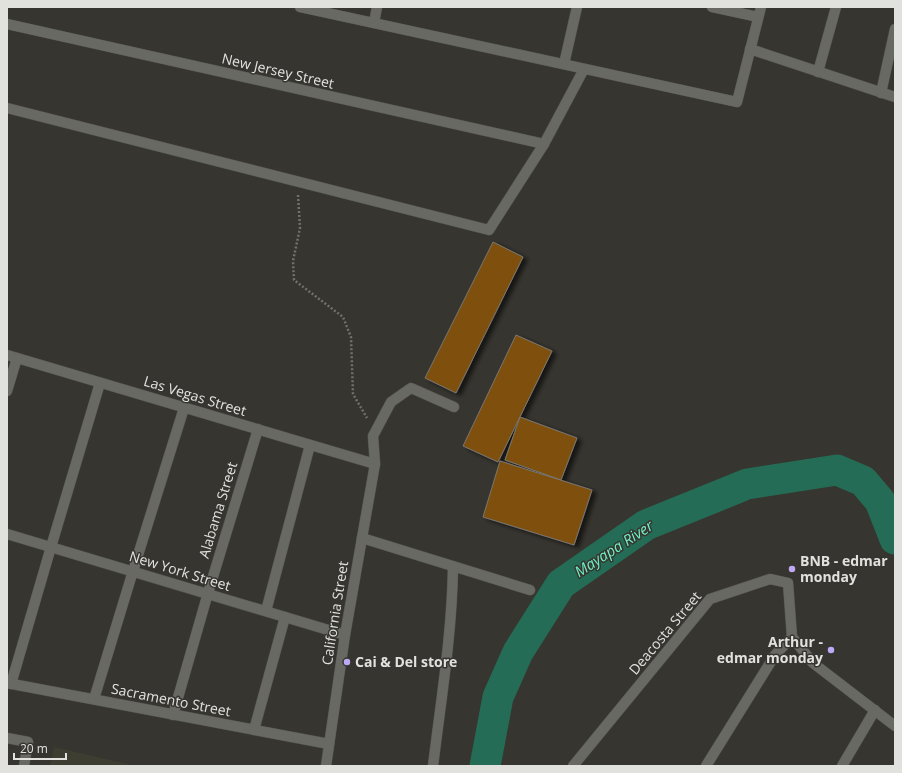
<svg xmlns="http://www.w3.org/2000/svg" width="902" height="773" font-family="'Open Sans',sans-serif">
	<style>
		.built { fill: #3e3d32 }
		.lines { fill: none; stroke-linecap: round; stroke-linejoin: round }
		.river { stroke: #256c56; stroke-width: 31 }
		.building { fill: #7e5009; stroke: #7b7773; filter: url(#shadow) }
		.minor-casing { stroke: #54544f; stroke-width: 11 }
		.path { stroke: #71706c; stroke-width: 2.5; stroke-dasharray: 2 2; stroke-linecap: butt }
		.minor { stroke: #696963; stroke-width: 10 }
		.poi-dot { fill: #bea9f5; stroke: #363530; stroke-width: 1.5 }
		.labels { text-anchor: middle; stroke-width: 3; stroke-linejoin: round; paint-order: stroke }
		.street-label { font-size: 14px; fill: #e1e1de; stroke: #363530 }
		.poi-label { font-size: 14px; font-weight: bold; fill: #e1e1de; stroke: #363530; text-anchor: start }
		.water-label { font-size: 15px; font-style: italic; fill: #71f0c6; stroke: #363530 }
	</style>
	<defs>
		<filter id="shadow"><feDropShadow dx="4.5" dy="2.5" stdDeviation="2" flood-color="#0009"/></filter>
	</defs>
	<rect width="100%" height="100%" fill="#363530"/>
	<polygon class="built" points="54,747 136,766 50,766"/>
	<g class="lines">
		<polyline class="river" points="485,766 498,697 518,652 561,584 646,525 747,484 837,470 863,481 880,501 895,539"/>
	</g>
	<g class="building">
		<polygon points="493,242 523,257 456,393 425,378"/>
		<polygon points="516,335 552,351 498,462 463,446"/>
		<polygon points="520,417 577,438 561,480 505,460"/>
		<polygon points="500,461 592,490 574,545 483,517"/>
	</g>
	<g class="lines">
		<defs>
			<g id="minor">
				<polyline points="300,7 737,102 761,7"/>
				<polyline points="712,7 758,17"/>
				<polyline points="374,23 377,7"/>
				<polyline points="7,24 544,144"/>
				<polyline points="750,49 895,97"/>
				<polyline points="564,64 577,7"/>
				<polyline points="818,72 836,7"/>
				<polyline points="881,93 895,29"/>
				<polyline points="7,108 489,230 544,144 584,69"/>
				<polyline points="7,355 375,464"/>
				<polyline points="7,391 17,358"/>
				<polyline points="7,534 345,635"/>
				<polyline points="362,538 530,590"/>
				<polyline points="266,611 310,445"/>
				<polyline points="7,683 329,744"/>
				<polyline points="11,684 51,547 100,383"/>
				<polyline points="94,699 133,571 184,408"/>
				<polyline points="173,715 208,593 258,429"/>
				<polyline points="254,730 285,617"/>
				<polyline points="7,738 28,742 24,766"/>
				<polyline points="326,766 345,635 375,464 373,436 391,402 411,388 454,407"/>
				<path d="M433 766C441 700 452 634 453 567"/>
				<polyline points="573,766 710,599 770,579 788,583 792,637 813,663 895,726"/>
				<polyline points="706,766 775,655 792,637"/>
				<polyline points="842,766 875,710"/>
			</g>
		</defs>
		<use href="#minor" class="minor-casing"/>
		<polyline class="path" points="298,195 300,228 293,261 294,280 343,317 351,337 353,394 367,418"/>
		<use href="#minor" class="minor"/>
	</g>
	<g class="poi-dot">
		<circle cx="792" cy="569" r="4"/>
		<circle cx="831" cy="650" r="4"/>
		<circle cx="347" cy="662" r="4"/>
	</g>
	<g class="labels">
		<g class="street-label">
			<text transform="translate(278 71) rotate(13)" y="5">New Jersey Street</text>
			<text transform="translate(195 396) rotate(17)" y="5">Las Vegas Street</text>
			<text transform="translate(218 510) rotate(-73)" y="5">Alabama Street</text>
			<text transform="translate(180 571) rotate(17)" y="5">New York Street</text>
			<text transform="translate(335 613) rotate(-81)" y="5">California Street</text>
			<text transform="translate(665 633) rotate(-50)" y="5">Deacosta Street</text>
			<text transform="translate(171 700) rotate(11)" y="5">Sacramento Street</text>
		</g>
		<g class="poi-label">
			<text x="800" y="566">BNB - edmar<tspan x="800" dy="16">monday</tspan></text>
			<text x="823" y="647" text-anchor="end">Arthur -<tspan x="823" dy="16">edmar monday</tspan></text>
			<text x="355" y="667">Cai &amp; Del store</text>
		</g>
		<g class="water-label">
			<text transform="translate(614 549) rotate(-33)" y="5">Mayapa River</text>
		</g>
	</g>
	<rect width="902" height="773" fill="none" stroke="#e1e1de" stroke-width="16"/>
	<path d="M14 753v6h52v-6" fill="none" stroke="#e1e1de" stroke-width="2"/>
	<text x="20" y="753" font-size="12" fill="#e1e1de" stroke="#363530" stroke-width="3" paint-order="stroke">20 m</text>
</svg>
